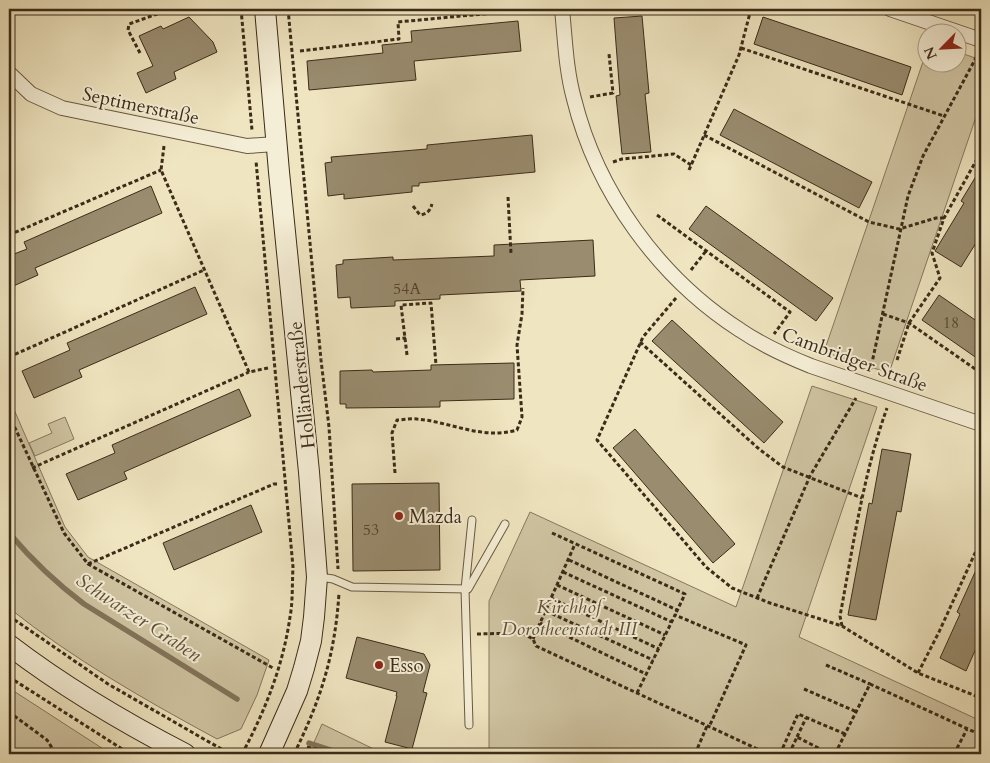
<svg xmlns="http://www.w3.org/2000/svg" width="990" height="763" font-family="Cardo,serif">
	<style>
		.green { fill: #d0c5a3; stroke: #86785e }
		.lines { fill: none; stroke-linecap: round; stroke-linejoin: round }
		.stream { stroke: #82755b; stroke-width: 5.5 }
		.building { fill: #998c6f; stroke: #3b2b18 }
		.lane-casing { stroke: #685a42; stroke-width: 9 }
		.street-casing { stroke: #685a42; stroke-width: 16 }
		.secondary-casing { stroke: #3b2b18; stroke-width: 22 }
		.path { stroke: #3b2b18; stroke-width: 3; stroke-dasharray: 4 2.5; stroke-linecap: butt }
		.lane { stroke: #f5eed6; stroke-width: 7 }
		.street { stroke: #f5eed6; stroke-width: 14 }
		.secondary { stroke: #f5eed6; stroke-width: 20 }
		.poi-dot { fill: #8f2418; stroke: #f5eed6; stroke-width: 2 }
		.labels { text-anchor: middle; stroke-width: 4; stroke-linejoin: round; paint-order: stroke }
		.number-label { font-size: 16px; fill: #52432e }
		.street-label { font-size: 19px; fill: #3b2b18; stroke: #f5eed6 }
		.poi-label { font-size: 19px; fill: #3b2b18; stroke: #f5eed6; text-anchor: start }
		.park-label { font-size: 19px; font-style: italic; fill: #60523b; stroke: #f5eed6 }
		.water-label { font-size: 20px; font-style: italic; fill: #5f5039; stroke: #f5eed6 }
	</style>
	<rect width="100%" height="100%" fill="#efe5c0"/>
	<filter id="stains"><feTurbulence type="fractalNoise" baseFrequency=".004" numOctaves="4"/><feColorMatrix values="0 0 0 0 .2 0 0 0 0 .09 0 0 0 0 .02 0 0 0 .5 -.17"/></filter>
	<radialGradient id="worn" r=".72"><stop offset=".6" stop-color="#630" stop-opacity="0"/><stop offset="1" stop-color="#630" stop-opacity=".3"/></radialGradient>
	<g class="green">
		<polygon points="927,50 928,62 958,62 958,52 981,60 981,102 889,373 824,352"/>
		<polygon points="812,386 877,407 799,637 981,721 981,754 489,754 489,601 530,512 736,607"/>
		<path d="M9 398 65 527 88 557 269 660 257 695 241 729 217 739C145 700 73 659 9 608Z"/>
		<polygon points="65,417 74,439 35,456 29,443 52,433 48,424"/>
		<polygon points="9,688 111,754 9,754"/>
		<polygon points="322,724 384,754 309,754"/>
	</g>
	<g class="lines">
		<g class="stream">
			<path d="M9 533C32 560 56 583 84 604L237 699"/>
			<polyline points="309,743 343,754"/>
		</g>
	</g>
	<g class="building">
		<polygon points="642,16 649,93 645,94 651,152 622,154 616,96 620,95 614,18"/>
		<polygon points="189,17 213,42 217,52 174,72 176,79 146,93 137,73 153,66 139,36 161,26 163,29"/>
		<polygon points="763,17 911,67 902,95 754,44"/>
		<polygon points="518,21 521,51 414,61 416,80 309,90 307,61 383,53 382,45 412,42 411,31"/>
		<polygon points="734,109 872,182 859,208 720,135"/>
		<polygon points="532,135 535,172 419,183 419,186 412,186 412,192 344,199 344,194 328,196 325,163 332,162 331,157 427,149 427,145"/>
		<polygon points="981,168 981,235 961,267 935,251 964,203 961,201"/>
		<polygon points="151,186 162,213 35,268 38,275 9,288 9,256 27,249 24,242"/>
		<polygon points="706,206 833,298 816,321 689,229"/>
		<polygon points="593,240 595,276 520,280 521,291 440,295 440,299 395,301 395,306 351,308 350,297 338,298 336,265 343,264 343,260 393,257 393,260 494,256 494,245"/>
		<polygon points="195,287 207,314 79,370 82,377 34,398 22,371 70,350 67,343"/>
		<polygon points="939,295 981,324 981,361 922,320"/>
		<polygon points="672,320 783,422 764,443 652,341"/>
		<polygon points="514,363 514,399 440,401 440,407 346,408 346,404 340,404 340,371 372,370 373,372 431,370 431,365"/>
		<polygon points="239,389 251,416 124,472 127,479 78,500 66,474 115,453 112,445"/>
		<polygon points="635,429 735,544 713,563 613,448"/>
		<polygon points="882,449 911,454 901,512 897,511 876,620 848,615 869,503 872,504"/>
		<polygon points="439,483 440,570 353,571 352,484"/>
		<polygon points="251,505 262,532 174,570 163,543"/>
		<polygon points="981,559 981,637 966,671 940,658 960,614 957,612"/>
		<polygon points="357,637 424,654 430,665 423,692 427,693 412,749 385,742 397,696 396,696 397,692 346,678"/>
	</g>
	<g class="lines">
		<defs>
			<g id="lane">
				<polyline points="320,577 333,579 352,587 468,589 505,524"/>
				<polyline points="469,725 465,589 472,520"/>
			</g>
			<g id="street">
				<path d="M562 9C565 39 566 70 574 99 597 192 659 278 740 330 762 345 786 356 811 366L981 424"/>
				<polyline points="890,9 981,40"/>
				<polyline points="9,73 31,94 62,108 247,146 276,144"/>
			</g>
			<g id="secondary">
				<polyline points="265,9 279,172 309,472 317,577 314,617 311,641 304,668 297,691 269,754"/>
				<path d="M9 645C64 687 123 722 185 754"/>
			</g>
		</defs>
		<use href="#lane" class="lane-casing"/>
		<use href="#street" class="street-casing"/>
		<use href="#secondary" class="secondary-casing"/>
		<g class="path">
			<polyline points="241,9 252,130"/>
			<polyline points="288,9 321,360 329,427 338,569"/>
			<polyline points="741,48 944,116"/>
			<polyline points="300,51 399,39 398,22 536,9"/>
			<polyline points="140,53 128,30 129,24 171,9"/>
			<polyline points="590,97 613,93 609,54"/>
			<polyline points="704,135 869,222 899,229 936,218 944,218"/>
			<polyline points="164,146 161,170 249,372 268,368"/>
			<polyline points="613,162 622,159 674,154 691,165"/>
			<polyline points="689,170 739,55 751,9"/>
			<polyline points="508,197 511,254"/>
			<path d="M413 206 420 215C427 214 430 211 432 204"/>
			<polyline points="657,215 790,312 774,334"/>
			<polyline points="9,235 161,170"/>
			<polyline points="691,270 706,251"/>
			<polyline points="676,298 643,337 597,440 706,567 732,588 770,603 842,626 918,673 981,698"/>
			<polyline points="883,314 909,323 981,373"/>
			<polyline points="396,339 406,338"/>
			<polyline points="640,342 759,449 783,467 862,498"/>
			<polyline points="407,355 401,305 431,303 436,365"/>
			<polyline points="9,357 204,270"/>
			<polyline points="897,360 909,323 940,278 932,253 944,218 981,152"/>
			<polyline points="870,372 908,196 923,156 977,56"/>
			<polyline points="9,415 64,533 88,564 273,668"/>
			<polyline points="32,468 249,372"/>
			<path d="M395 473 392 433 397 420C404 420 411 418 417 419 451 422 482 440 517 430L522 417 517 345 522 314 523 288"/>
			<polyline points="552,533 685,594 675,615"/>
			<polyline points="569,560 677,610"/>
			<polyline points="88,564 274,484 279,484"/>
			<polyline points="563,572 672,622"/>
			<polyline points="557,585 665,635"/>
			<polyline points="551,598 659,649"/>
			<polyline points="757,598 810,476 856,398"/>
			<polyline points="546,611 653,660"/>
			<polyline points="9,616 108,684 230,754"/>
			<polyline points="540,623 646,674"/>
			<path d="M842 626 840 616C853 547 863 475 887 408"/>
			<polyline points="477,634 522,633 533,639 536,646 768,754"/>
			<polyline points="533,639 575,544"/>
			<polyline points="826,665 870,684"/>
			<polyline points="918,673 939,632 981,540"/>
			<polyline points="9,677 130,754"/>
			<polyline points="804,689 857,712"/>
			<polyline points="637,693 675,615 746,645 709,727"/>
			<polyline points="9,712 47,740 56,754"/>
			<polyline points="797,737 806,718"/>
			<polyline points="307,747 336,754"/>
			<path d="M242 754C265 711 283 666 290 617 293 601 292 584 293 567L256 161"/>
			<path d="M294 754C321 699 335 655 339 593"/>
			<polyline points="695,754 707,726"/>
			<polyline points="780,754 798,714 845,734"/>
			<polyline points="789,754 797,737 830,754"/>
			<polyline points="835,754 870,684 981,735"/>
			<polyline points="954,754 967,729"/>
		</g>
		<use href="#lane" class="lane"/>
		<use href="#street" class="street"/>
		<use href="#secondary" class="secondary"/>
	</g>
	<g class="poi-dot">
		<circle cx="399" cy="516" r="5"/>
		<circle cx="379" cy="665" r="5"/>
	</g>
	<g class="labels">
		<g class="number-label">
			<text x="407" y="294">54A</text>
			<text x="951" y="328">18</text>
			<text x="371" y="535">53</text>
		</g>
		<g class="street-label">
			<text transform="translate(141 105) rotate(12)" y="7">Septimerstraße</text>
			<text transform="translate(855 359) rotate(20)" y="7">Cambridger Straße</text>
			<text transform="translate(301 385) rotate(-96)" y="7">Holländerstraße</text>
		</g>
		<g class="poi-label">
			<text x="409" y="523">Mazda</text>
			<text x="389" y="672">Esso</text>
		</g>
		<g class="park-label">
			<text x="569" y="613">Kirchhof<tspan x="569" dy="22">Dorotheenstadt III</tspan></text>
		</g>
		<g class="water-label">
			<text transform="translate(139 617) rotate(33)" y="7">Schwarzer Graben</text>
		</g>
	</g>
	<rect width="990" height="763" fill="none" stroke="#efe5c0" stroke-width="30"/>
	<rect x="10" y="10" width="970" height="743" fill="none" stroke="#3b2b18" stroke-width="2.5"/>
	<rect x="15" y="15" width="960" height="733" fill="none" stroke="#3b2b18"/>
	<g transform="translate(942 48) rotate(246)"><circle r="24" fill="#f5eed6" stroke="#aba08a"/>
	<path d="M0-4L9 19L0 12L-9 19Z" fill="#8f2418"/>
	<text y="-8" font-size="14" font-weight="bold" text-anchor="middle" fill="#3b2b18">N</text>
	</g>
	<rect width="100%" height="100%" filter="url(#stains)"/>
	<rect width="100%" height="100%" fill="url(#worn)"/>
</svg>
